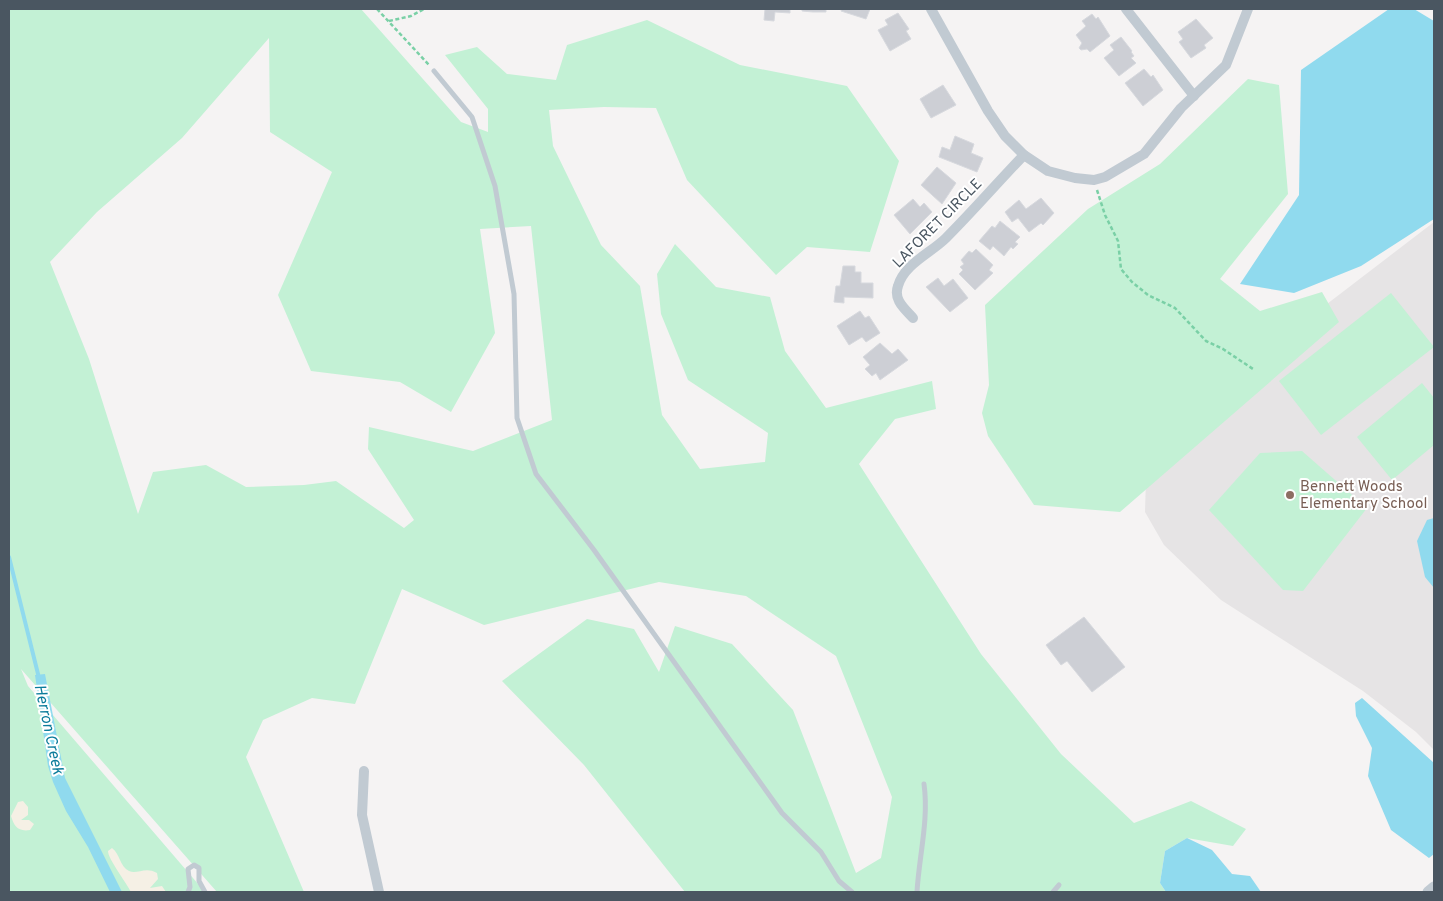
<svg xmlns="http://www.w3.org/2000/svg" width="1443" height="901" font-family="Overpass,sans-serif">
	<style>
		.education { fill: #e6e4e5 }
		.green { fill: #c3f1d5; fill-rule: evenodd }
		.sand { fill: #f5f0e5 }
		.water { fill: #90daee }
		.lines { fill: none; stroke-linecap: round; stroke-linejoin: round }
		.stream { stroke: #90daee; stroke-width: 4 }
		.building { fill: #cdcfd5; stroke: #d7d9de }
		.path { stroke: #7ad0a6; stroke-width: 2.5; stroke-dasharray: 4 2.5; stroke-linecap: butt }
		.service { stroke: #c1cad2; stroke-width: 5 }
		.minor { stroke: #c1cad2; stroke-width: 10 }
		.tertiary { stroke: #c1cad2; stroke-width: 11 }
		.education-dot { fill: #8d6e63; stroke: #fff; stroke-width: 2 }
		.labels { text-anchor: middle; stroke-width: 4; stroke-linejoin: round; paint-order: stroke }
		.street-label { font-size: 15px; fill: #4a5661; stroke: #fff }
		.education-label { font-size: 15px; fill: #785e54; stroke: #fff; text-anchor: start }
		.water-label { font-size: 16px; font-style: italic; fill: #0c7c9b; stroke: #fff }
	</style>
	<rect width="100%" height="100%" fill="#f5f3f3"/>
	<polygon class="education" points="1434,222 1434,750 1416,732 1363,691 1221,600 1164,545 1145,512 1146,479 1327,304"/>
	<g class="green">
		<path d="M9 9H361L461 122 488 132V109L445 55 477 47 507 74 556 80 567 45 647 20 740 65 847 86 899 161 870 252 807 247 776 275 687 180 656 108 604 107 549 110 553 146 601 245 640 286 662 415 700 469 765 462 768 433 688 380 661 314 657 274 675 244 716 287 770 297 785 351 826 408 932 381 936 409 895 419 859 464 981 654 1061 754 1134 823 1191 801 1246 829 1233 846 1187 838 1165 851 1160 883 1166 892H685L584 765 502 681 587 619 634 629 659 672 675 626 732 644 793 710 856 873 881 858 892 797 836 656 746 596 659 582 484 625 402 589 355 704 312 698 263 720 246 757 304 892H217L21 669 28 686 205 892H9ZM269 38 270 132 332 172 278 295 311 371 400 382 451 412 495 333 480 229 531 226 552 420 473 451 369 427 368 449 414 520 404 528 336 481 304 485 246 487 206 465 153 472 138 514 89 359 50 262 97 212 182 138Z"/>
		<polygon points="1248,79 1279,85 1288,194 1220,279 1260,311 1322,292 1339,322 1120,512 1034,505 988,436 982,413 989,385 985,305 1088,209 1160,164"/>
		<polygon points="1391,293 1434,347 1321,435 1279,381"/>
		<polygon points="1422,383 1434,398 1434,445 1392,480 1357,437"/>
		<polygon points="1302,451 1367,508 1303,591 1283,590 1209,510 1260,453"/>
	</g>
	<g class="sand">
		<path d="M23 801 28 807V815L21 820H29L34 824 30 830C18 832 14 826 11 816L18 802Z"/>
		<path d="M112 848C120 854 120 867 129 871 137 875 145 866 157 873L158 879 150 888 162 886 166 892H131C126 882 108 859 108 851Z"/>
	</g>
	<g class="water">
		<polygon points="1389,9 1414,9 1434,21 1434,219 1361,266 1294,293 1240,284 1299,195 1301,70"/>
		<polygon points="1434,518 1434,588 1425,577 1417,541 1427,520"/>
		<polygon points="45,674 65,778 122,892 110,892 88,847 66,811 53,782 48,766 35,675"/>
		<polygon points="1362,698 1434,763 1434,854 1429,858 1391,830 1368,776 1372,748 1356,716 1355,703"/>
		<polygon points="1187,838 1212,850 1232,874 1250,876 1261,892 1166,892 1160,883 1165,851"/>
	</g>
	<g class="lines">
		<polyline class="stream" points="9,557 39,678"/>
	</g>
	<g class="building">
		<polygon points="765,9 790,9 790,13 775,12 774,21 764,20"/>
		<polygon points="802,9 826,9 826,12 813,12 802,11"/>
		<polygon points="842,9 870,9 866,19 841,11"/>
		<polygon points="898,13 909,29 906,31 911,39 890,51 878,30 888,25 885,20"/>
		<polygon points="1092,14 1096,19 1098,17 1110,36 1090,52 1087,49 1081,50 1079,48 1082,43 1076,35 1086,26 1082,21"/>
		<polygon points="1196,19 1213,38 1204,45 1206,48 1191,58 1179,42 1183,39 1178,32"/>
		<polygon points="1121,37 1132,51 1131,52 1134,56 1131,58 1136,63 1119,76 1104,58 1114,50 1110,45"/>
		<polygon points="1144,69 1151,77 1153,75 1163,90 1143,106 1125,83"/>
		<polygon points="943,85 956,105 931,118 920,99"/>
		<polygon points="955,136 974,144 971,153 983,158 977,172 939,157 942,147 950,150"/>
		<polygon points="937,167 956,183 942,204 921,185"/>
		<polygon points="1041,198 1054,213 1043,225 1041,223 1029,232 1018,218 1012,222 1005,212 1019,200 1026,209"/>
		<polygon points="913,199 920,207 924,203 932,212 910,234 894,215"/>
		<polygon points="1000,221 1020,237 1015,242 1018,244 1013,249 1011,247 1004,256 993,246 990,250 979,241 992,226 995,228"/>
		<polygon points="976,249 993,265 989,270 993,273 975,290 959,274 963,270 960,267 964,264 961,260 969,251 972,253"/>
		<polygon points="843,266 855,266 855,272 861,272 861,283 873,283 873,298 844,297 844,303 834,302 836,286 840,286"/>
		<polygon points="938,278 944,286 953,279 968,298 950,312 926,287"/>
		<polygon points="860,311 865,318 869,316 880,333 866,342 862,337 849,345 837,326"/>
		<polygon points="880,343 892,354 898,349 908,360 880,380 876,373 872,376 865,369 870,365 863,357"/>
		<polygon points="1084,617 1125,667 1092,692 1067,661 1061,665 1046,645"/>
	</g>
	<g class="lines">
		<g class="path">
			<polyline points="377,9 430,66"/>
			<polyline points="389,21 411,16 424,9"/>
			<polyline points="1097,190 1105,215 1118,241 1121,269 1132,282 1148,295 1175,308 1206,341 1223,349 1253,369"/>
		</g>
		<g class="service">
			<polyline points="434,71 472,117 495,186 514,294 517,418 536,474 594,550 782,813 821,852 839,881 852,892"/>
			<polyline points="188,892 190,887 188,869 194,865 199,868 199,881 205,892"/>
			<path d="M917 892C919 856 929 820 924 784"/>
			<polyline points="1053,892 1059,885"/>
		</g>
		<g class="minor">
			<polyline points="931,9 988,111 1005,136 1024,155 1048,171 1075,178 1094,180 1105,177 1144,154 1181,108 1226,65 1248,9"/>
			<polyline points="1126,9 1194,96"/>
			<path d="M913 318C905 309 893 300 898 286 904 264 931 253 946 238 973 211 998 182 1024 155"/>
			<polyline points="364,771 362,815 379,892"/>
		</g>
		<polyline class="tertiary" points="1428,892 1434,887"/>
	</g>
	<circle class="education-dot" cx="1290" cy="495" r="5"/>
	<g class="labels">
		<g class="street-label">
			<text transform="translate(937 223) rotate(-45)" y="5">LAFORET CIRCLE</text>
		</g>
		<g class="education-label">
			<text x="1300" y="491">Bennett Woods<tspan x="1300" dy="17">Elementary School</tspan></text>
		</g>
		<g class="water-label">
			<text transform="translate(50 729) rotate(78)" y="6">Herron Creek</text>
		</g>
	</g>
	<rect width="1443" height="901" fill="none" stroke="#4a5661" stroke-width="20"/>
</svg>
